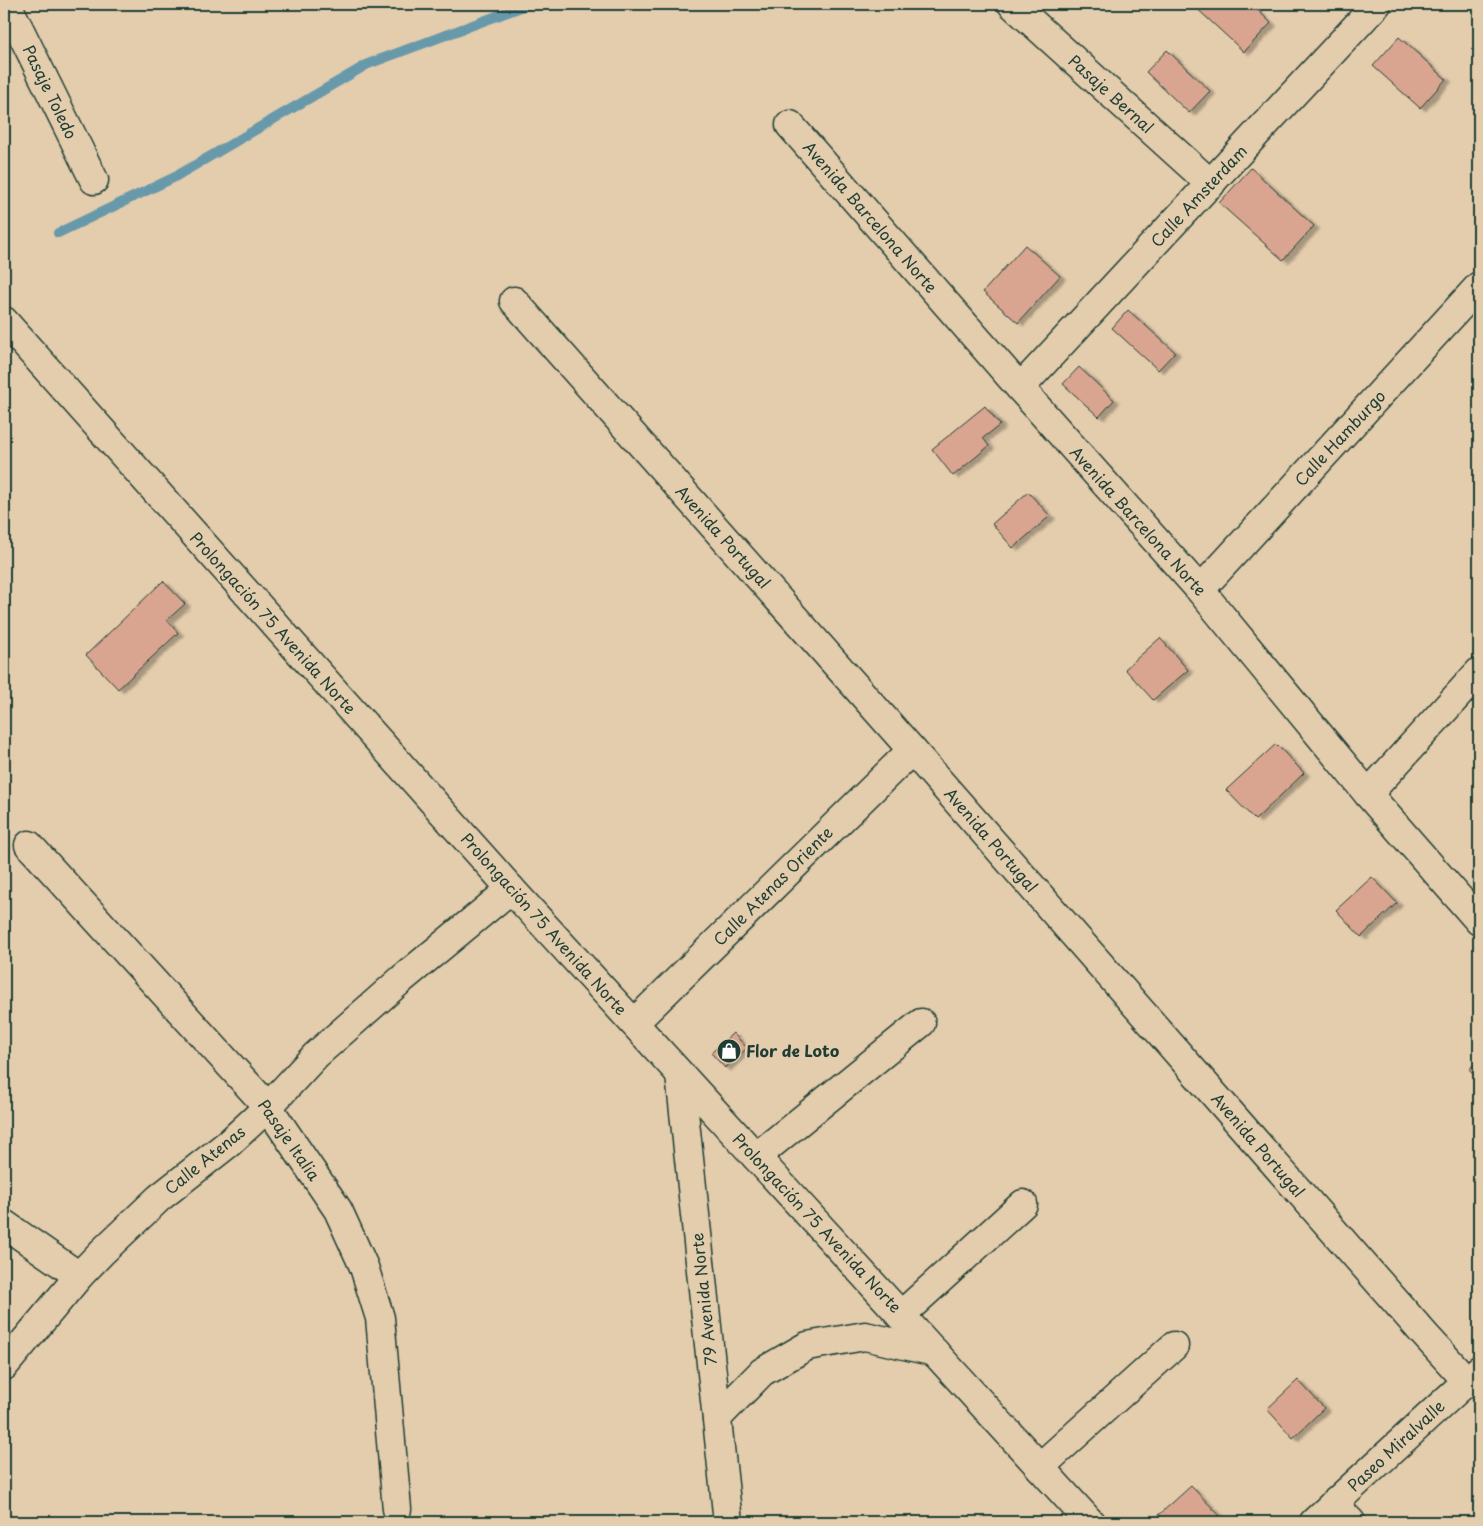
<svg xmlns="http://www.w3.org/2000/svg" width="1483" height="1526" font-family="'Playpen Sans',sans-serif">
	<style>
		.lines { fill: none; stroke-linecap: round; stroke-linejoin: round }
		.stream { stroke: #6899aa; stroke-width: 10 }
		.building { fill: #daa590; stroke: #1f3d34; filter: url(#shadow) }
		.minor-casing { stroke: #1f3d34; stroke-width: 31 }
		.secondary-casing { stroke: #1f3d34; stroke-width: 31 }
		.minor { stroke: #e4cdad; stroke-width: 28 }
		.secondary { stroke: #e4cdad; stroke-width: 28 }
		.labels { text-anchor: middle; stroke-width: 5; stroke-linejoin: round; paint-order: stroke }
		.street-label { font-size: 16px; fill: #1f3d34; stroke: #e4cdad }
		.poi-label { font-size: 16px; font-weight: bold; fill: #1f3d34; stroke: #e4cdad; text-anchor: start }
	</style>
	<defs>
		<filter id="shadow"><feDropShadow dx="5.5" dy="3" stdDeviation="1" flood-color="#0004"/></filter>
	</defs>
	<rect width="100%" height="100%" fill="#e4cdad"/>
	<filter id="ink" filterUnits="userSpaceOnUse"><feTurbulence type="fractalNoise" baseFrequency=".02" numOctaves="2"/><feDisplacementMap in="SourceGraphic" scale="10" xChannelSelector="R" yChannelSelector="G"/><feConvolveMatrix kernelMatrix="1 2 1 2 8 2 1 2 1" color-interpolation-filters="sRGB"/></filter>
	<g filter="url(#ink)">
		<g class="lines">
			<polyline class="stream" points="58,233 173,178 368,64 529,4"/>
		</g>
		<g class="building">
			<polygon points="1192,4 1251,4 1271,23 1244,52"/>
			<polygon points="1399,37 1446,79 1420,108 1373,66"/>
			<polygon points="1167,50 1210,91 1189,113 1146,72"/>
			<polygon points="1251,168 1314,226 1283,260 1219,203"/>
			<polygon points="1025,245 1060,276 1018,323 983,292"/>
			<polygon points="1128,310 1175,352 1158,370 1112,328"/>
			<polygon points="1079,367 1114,400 1099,417 1063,384"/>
			<polygon points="985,406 1000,425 983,438 989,446 953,476 932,449"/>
			<polygon points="1028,492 1050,516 1013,548 992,524"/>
			<polygon points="163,581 185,604 167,620 178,633 118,689 86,655"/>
			<polygon points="1160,638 1188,670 1153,700 1125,669"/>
			<polygon points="1276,744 1304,773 1255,820 1226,790"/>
			<polygon points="1372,877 1397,903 1361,937 1336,910"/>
			<polygon points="733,1033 747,1048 725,1068 711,1053"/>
			<polygon points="1479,1060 1479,1080 1469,1069"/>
			<polygon points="1298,1380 1324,1408 1293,1438 1267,1409"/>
			<polygon points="1191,1486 1226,1522 1151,1522"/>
		</g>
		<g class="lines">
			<defs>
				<g id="minor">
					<polyline points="7,4 94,180"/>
					<polyline points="1012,4 1211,184"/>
					<polyline points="790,125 1020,388 1200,590 1368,794 1479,921"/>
					<polyline points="514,301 912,750 1425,1335 1467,1381"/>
					<polyline points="1020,388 1377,4"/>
					<polyline points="1200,590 1479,286"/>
					<polyline points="1368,794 1479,672"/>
					<polyline points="29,845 268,1107 338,1210 364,1267 380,1318 397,1509"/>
					<polyline points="634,1023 912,750"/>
					<polyline points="680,1075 728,1522"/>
					<polyline points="756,1157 921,1023"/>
					<polyline points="4,1224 79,1276"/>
					<polyline points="901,1315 1023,1204"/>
					<polyline points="4,1366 79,1276 102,1252 159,1198 229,1143 268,1107 316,1055 402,979 511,889"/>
					<polyline points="1040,1467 1174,1346"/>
					<polyline points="1333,1504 1351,1522"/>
					<polyline points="1314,1522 1479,1370"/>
				</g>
				<g id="secondary">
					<polyline points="4,321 511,889 1090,1522"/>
					<polyline points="717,1418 762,1372 807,1346 865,1336 935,1352"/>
				</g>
			</defs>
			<use href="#minor" class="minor-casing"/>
			<use href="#secondary" class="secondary-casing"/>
			<use href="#minor" class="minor"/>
			<use href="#secondary" class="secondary"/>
		</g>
	</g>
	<defs>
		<symbol id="shop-disc" viewBox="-11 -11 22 22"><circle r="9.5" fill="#1f3d34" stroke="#e4cdad"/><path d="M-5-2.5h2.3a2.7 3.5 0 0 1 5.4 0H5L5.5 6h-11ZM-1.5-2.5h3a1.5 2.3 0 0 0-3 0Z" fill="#fff"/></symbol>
	</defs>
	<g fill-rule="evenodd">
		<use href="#shop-disc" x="715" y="1037" width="28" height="28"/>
	</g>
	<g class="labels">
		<g class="street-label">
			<text transform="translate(50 92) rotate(64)" y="6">Pasaje Toledo</text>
			<text transform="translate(1111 94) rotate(42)" y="6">Pasaje Bernal</text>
			<text transform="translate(1199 196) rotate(-47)" y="6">Calle Amsterdam</text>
			<text transform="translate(870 217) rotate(49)" y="6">Avenida Barcelona Norte</text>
			<text transform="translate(1340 438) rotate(-47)" y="6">Calle Hamburgo</text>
			<text transform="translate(1138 521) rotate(48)" y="6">Avenida Barcelona Norte</text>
			<text transform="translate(723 537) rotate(48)" y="6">Avenida Portugal</text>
			<text transform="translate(273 623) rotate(48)" y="6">Prolongación 75 Avenida Norte</text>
			<text transform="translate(991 840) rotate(49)" y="6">Avenida Portugal</text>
			<text transform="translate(773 886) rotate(-45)" y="6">Calle Atenas Oriente</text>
			<text transform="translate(544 924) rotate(48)" y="6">Prolongación 75 Avenida Norte</text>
			<text transform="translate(289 1140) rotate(55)" y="6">Pasaje Italia</text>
			<text transform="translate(1258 1145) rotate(49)" y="6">Avenida Portugal</text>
			<text transform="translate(205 1160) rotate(-39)" y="6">Calle Atenas</text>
			<text transform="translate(817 1223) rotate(47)" y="6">Prolongación 75 Avenida Norte</text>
			<text transform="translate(704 1299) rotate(-96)" y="6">79 Avenida Norte</text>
			<text transform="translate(1396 1446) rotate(-43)" y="6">Paseo Miralvalle</text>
		</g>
		<g class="poi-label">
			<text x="746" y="1057">Flor de Loto</text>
		</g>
	</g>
	<rect width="1483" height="1526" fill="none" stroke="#e4cdad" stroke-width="20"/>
	<rect x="10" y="10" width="1463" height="1506" fill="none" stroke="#1f3d34" stroke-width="2" filter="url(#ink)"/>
</svg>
